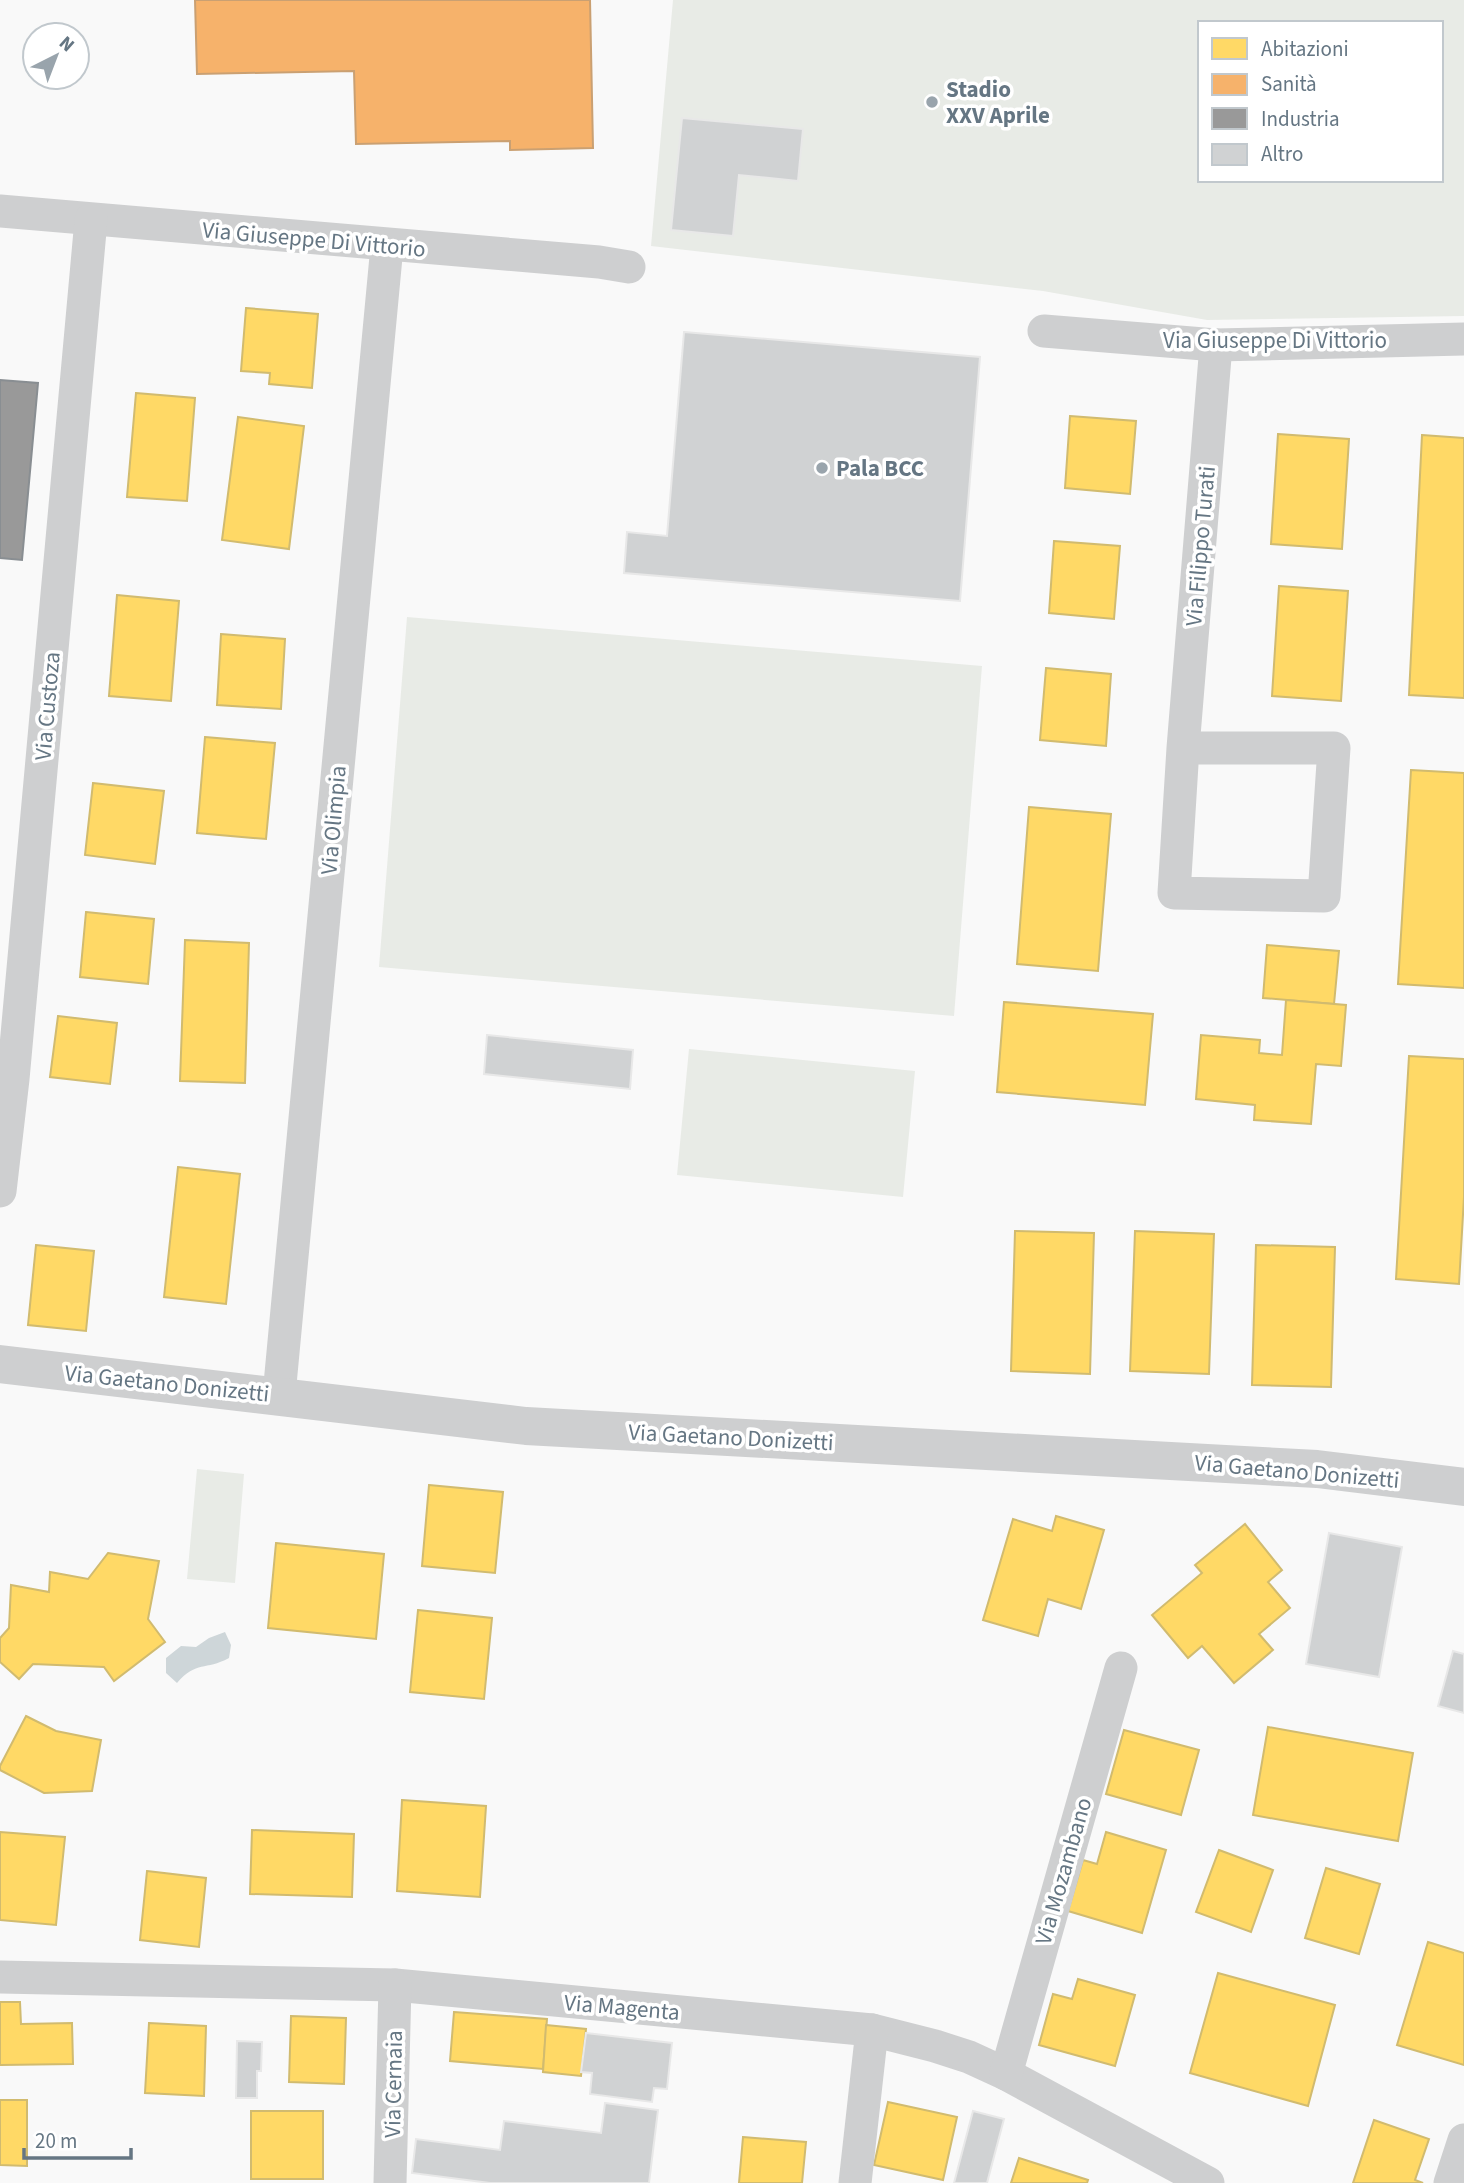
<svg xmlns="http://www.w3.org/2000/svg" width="1464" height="2183" font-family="'Source Sans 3',sans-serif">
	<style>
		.green { fill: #e8ebe6; fill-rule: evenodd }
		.water { fill: #ced6d9 }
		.homes { fill: #ffd966; stroke: #d1bb6f; stroke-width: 2 }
		.health { fill: #f6b26b; stroke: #caa072; stroke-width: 2 }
		.industry { fill: #999; stroke: #898e92; stroke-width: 2 }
		.building { fill: #d0d2d3; stroke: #e8e8e8; stroke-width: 2 }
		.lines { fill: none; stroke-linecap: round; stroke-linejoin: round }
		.minor { stroke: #cecfd0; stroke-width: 33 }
		.tertiary { stroke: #cecfd0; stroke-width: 38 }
		.poi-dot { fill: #99a4ac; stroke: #fff; stroke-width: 2.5 }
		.labels { text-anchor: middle; stroke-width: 7; stroke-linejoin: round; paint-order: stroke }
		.poi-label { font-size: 23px; font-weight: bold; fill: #657683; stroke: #fff; text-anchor: start }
		.street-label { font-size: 23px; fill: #657683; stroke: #fff }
	</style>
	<rect width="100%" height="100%" fill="#f9f9f9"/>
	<g class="green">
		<path d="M673 0H1464V316L1207 320 1043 291 651 246ZM1200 23H1441V180H1200Z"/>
		<polygon points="407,617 982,666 954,1016 379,967"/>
		<polygon points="689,1049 915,1071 903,1197 677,1175"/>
		<polygon points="197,1469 244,1474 235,1583 187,1579"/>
	</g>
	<path class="water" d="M225 1632 231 1645 229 1658C205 1671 197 1660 177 1683L166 1673V1658L181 1646 196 1647 209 1638Z"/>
	<g class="homes">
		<polygon points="246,308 318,314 312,388 269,384 270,373 241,371"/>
		<polygon points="136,393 195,398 187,501 127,497"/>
		<polygon points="1070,416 1136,421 1130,494 1065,488"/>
		<polygon points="238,417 304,426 289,549 222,540"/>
		<polygon points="1278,434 1349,439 1342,549 1271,544"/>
		<polygon points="1422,435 1464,438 1464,698 1409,695"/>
		<polygon points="1054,541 1120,546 1114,619 1049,613"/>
		<polygon points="1279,586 1348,591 1341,701 1272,696"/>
		<polygon points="117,595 179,601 171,701 109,696"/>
		<polygon points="221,634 285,639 281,709 217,705"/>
		<polygon points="1046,668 1111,674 1106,746 1040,740"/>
		<polygon points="205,737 275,743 266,839 197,833"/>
		<polygon points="1411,770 1464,773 1464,988 1398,984"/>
		<polygon points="93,783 164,791 155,864 85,855"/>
		<polygon points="1029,807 1111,814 1098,971 1017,964"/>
		<polygon points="86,912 154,919 148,984 80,977"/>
		<polygon points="185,940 249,943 245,1083 180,1081"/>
		<polygon points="1267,945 1339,951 1334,1004 1263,998"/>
		<polygon points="1286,1000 1346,1005 1341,1066 1316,1064 1311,1124 1254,1120 1255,1105 1196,1099 1201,1035 1260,1040 1259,1053 1282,1055"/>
		<polygon points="1004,1002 1153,1014 1145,1105 997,1092"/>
		<polygon points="58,1016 117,1023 110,1084 50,1077"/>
		<polygon points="1409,1056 1464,1059 1464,1197 1459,1284 1396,1279"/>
		<polygon points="178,1167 240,1174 226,1304 164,1297"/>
		<polygon points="1015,1231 1094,1233 1090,1374 1011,1371"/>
		<polygon points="1135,1231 1214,1234 1209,1374 1130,1371"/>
		<polygon points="36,1245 94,1251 86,1331 28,1325"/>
		<polygon points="1256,1245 1335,1247 1331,1387 1252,1385"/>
		<polygon points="429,1485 503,1492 495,1573 422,1566"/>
		<polygon points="1056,1516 1104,1530 1081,1609 1048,1599 1038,1636 983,1620 1013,1519 1052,1531"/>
		<polygon points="1245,1524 1282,1570 1268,1582 1290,1608 1259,1634 1273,1650 1234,1683 1202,1646 1188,1658 1152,1615 1202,1573 1195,1565"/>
		<polygon points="276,1543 384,1554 376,1639 268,1628"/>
		<polygon points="108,1553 159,1561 148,1619 165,1642 114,1681 104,1667 33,1664 19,1679 0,1662 0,1638 9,1628 11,1585 49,1592 50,1572 88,1579"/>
		<polygon points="418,1610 492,1618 484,1699 410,1692"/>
		<polygon points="26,1716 56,1731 101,1740 92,1791 44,1793 0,1770 0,1766"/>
		<polygon points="1268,1727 1413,1753 1398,1841 1253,1815"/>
		<polygon points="1124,1730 1199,1750 1181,1815 1106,1794"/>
		<polygon points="402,1800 486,1806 480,1897 397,1891"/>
		<polygon points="252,1830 354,1834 352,1897 250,1894"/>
		<polygon points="0,1832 65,1837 56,1925 0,1920"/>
		<polygon points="1106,1832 1166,1850 1142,1933 1068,1911 1083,1860 1097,1864"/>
		<polygon points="1219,1850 1273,1870 1251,1932 1196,1912"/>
		<polygon points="1326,1868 1380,1884 1359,1954 1305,1938"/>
		<polygon points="147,1871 206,1878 199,1947 140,1940"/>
		<polygon points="1428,1942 1464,1953 1464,2065 1397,2045"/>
		<polygon points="1218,1973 1335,2005 1308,2106 1190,2073"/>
		<polygon points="1078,1979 1135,1995 1115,2066 1039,2045 1053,1994 1072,1999"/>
		<polygon points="0,2002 20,2002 21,2024 72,2023 73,2064 0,2065"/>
		<polygon points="454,2012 547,2019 543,2069 450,2061"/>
		<polygon points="291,2016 346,2018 344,2084 289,2082"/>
		<polygon points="149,2023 206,2026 204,2096 145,2093"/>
		<polygon points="546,2025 586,2029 581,2076 543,2072"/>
		<polygon points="0,2100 27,2100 27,2166 0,2165"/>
		<polygon points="888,2102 957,2117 943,2180 874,2165"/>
		<rect x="251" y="2111" width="72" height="68"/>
		<polygon points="1374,2120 1429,2139 1415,2180 1423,2183 1353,2183"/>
		<polygon points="743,2137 806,2142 802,2183 739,2183"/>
		<polygon points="1019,2158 1088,2180 1087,2183 1011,2183"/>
	</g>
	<polygon class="health" points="195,0 590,0 593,148 510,150 510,141 356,144 354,71 197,74"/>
	<polygon class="industry" points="0,380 38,383 22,560 0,558"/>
	<g class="building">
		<polygon points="682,118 803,129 798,181 739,175 733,236 671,230"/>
		<polygon points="684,332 980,357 960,601 624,573 627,532 667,536"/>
		<polygon points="487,1035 633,1050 630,1089 484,1074"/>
		<polygon points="1329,1533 1402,1547 1379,1677 1306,1664"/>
		<polygon points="1453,1651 1464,1654 1464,1713 1438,1706"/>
		<polygon points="586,2033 672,2043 667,2089 654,2088 652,2102 590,2094 592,2073 581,2072"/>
		<polygon points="237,2041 262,2042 261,2071 257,2071 257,2098 236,2098"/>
		<polygon points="605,2103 658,2110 649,2183 490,2183 412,2173 416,2139 500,2150 504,2121 601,2133"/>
		<polygon points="973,2111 1004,2119 987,2183 954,2183"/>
	</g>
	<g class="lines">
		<g class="minor">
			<polyline points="0,211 599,262 629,267"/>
			<polyline points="1044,331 1216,345 1464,339"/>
			<polyline points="1183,748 1334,748 1324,896 1174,893 1183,748 1216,345"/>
			<polyline points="0,1191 13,1079 91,220"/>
			<polyline points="279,1395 387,246"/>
			<polyline points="0,1977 395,1985 872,2030 935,2046 969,2057 1006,2074 1208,2183"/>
			<polyline points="1006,2074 1121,1668"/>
			<polyline points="390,2183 395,1985"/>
			<polyline points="855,2183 872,2030"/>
			<polyline points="1450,2183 1464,2140"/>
		</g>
		<polyline class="tertiary" points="0,1364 526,1426 1317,1469 1464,1487"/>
	</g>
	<g class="poi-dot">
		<circle cx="932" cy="102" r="7"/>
		<circle cx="822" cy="468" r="7"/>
	</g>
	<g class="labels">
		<g class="poi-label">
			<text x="946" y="97">Stadio<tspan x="946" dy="26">XXV Aprile</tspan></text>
			<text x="836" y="476">Pala BCC</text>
		</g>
		<g class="street-label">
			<text transform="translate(314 239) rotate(5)" y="8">Via Giuseppe Di Vittorio</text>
			<text x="1275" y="348">Via Giuseppe Di Vittorio</text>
			<text transform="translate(1200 546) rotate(-85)" y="8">Via Filippo Turati</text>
			<text transform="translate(47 706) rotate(-85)" y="8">Via Custoza</text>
			<text transform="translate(333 820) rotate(-85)" y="8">Via Olimpia</text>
			<text transform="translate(167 1383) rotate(6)" y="8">Via Gaetano Donizetti</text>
			<text transform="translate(731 1437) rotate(3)" y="8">Via Gaetano Donizetti</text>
			<text transform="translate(1297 1471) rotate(5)" y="8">Via Gaetano Donizetti</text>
			<text transform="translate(1063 1871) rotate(-74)" y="8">Via Mozambano</text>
			<text transform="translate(622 2007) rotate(5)" y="8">Via Magenta</text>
			<text transform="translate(393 2084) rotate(-89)" y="8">Via Cernaia</text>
		</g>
	</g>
	<rect x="1198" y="21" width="245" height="161" fill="#ffffff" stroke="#c1c8cd" stroke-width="2"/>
	<rect x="1212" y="38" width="35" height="21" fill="#ffd966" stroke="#c1c8cd" stroke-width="2"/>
	<text x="1261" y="56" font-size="21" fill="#657683">Abitazioni</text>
	<rect x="1212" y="74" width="35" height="21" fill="#f6b26b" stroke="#c1c8cd" stroke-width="2"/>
	<text x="1261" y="91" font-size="21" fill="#657683">Sanità</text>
	<rect x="1212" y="108" width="35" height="21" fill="#999999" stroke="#c1c8cd" stroke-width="2"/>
	<text x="1261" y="126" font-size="21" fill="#657683">Industria</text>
	<rect x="1212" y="144" width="35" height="21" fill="#d0d2d3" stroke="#c1c8cd" stroke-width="2"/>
	<text x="1261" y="161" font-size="21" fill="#657683">Altro</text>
	<g transform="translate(56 56) rotate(42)"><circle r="33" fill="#ffffff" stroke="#c1c8cd" stroke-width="2"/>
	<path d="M0-5L12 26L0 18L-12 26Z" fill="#99a4ac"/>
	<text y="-10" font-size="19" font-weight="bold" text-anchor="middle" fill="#657683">N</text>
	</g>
	<path d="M24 2148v10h107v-10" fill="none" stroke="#657683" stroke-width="3.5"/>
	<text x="35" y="2148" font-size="21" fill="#657683" stroke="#ffffff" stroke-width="5" paint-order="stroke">20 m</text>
</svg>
